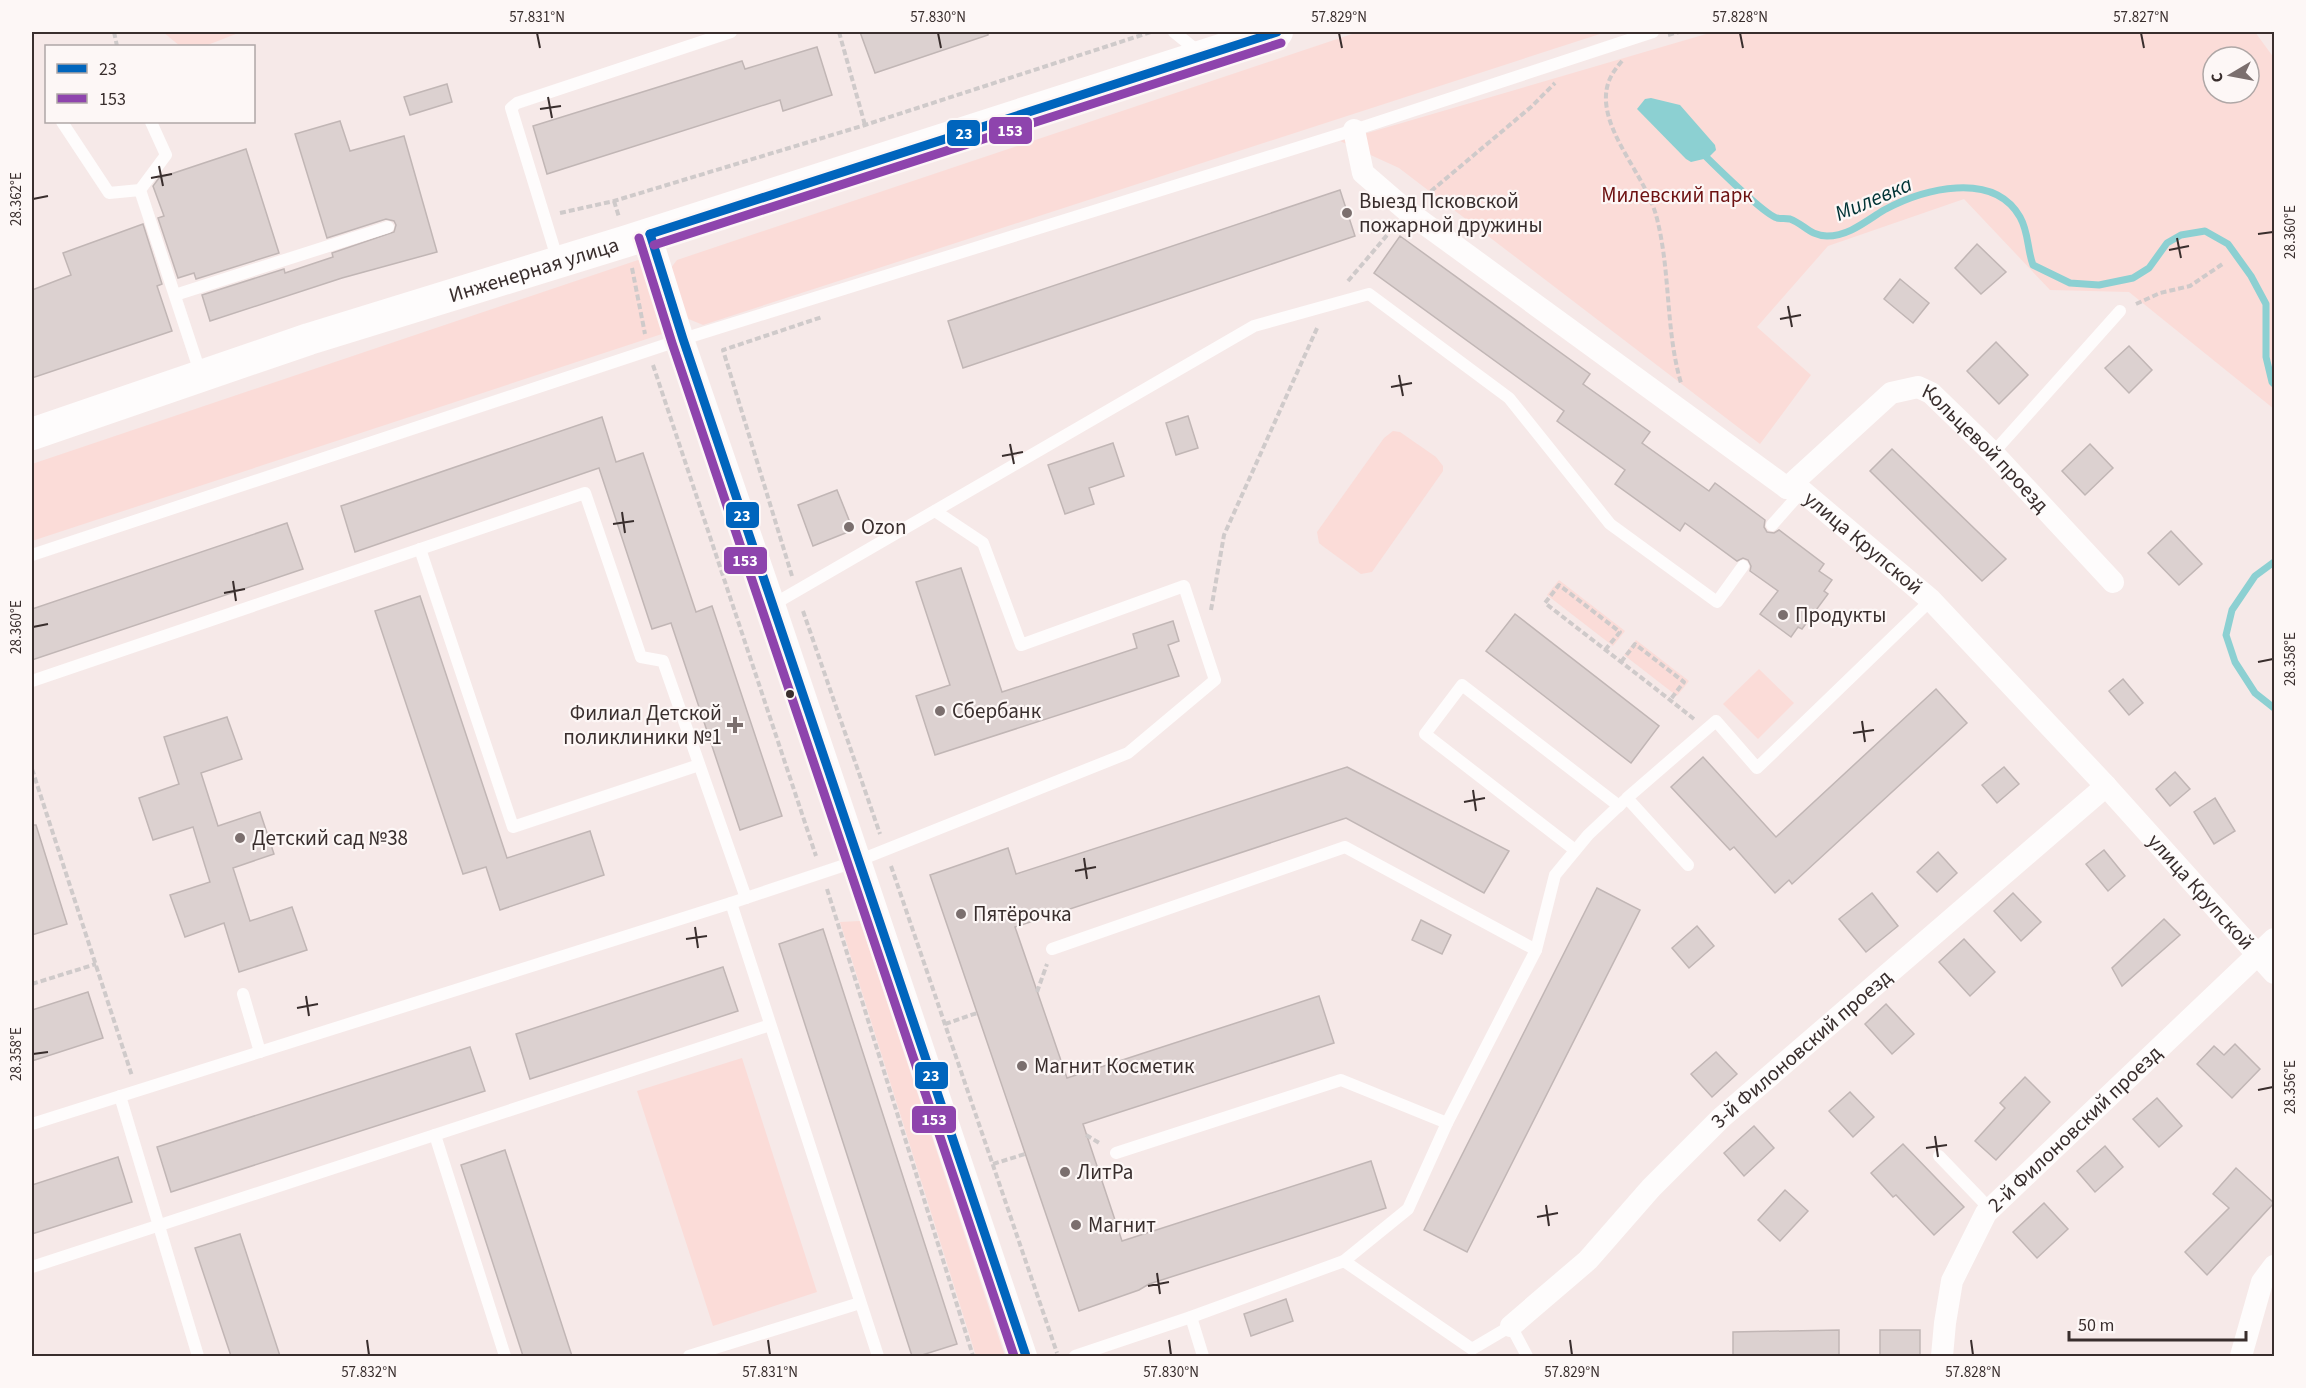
<svg xmlns="http://www.w3.org/2000/svg" width="2306" height="1388" font-family="'Source Sans 3',sans-serif">
	<style>
		.green { fill: #fbdcd8; fill-rule: evenodd }
		.water { fill: #8cd0d2 }
		.lines { fill: none; stroke-linecap: round; stroke-linejoin: round }
		.stream { stroke: #8cd0d2; stroke-width: 7 }
		.building { fill: #dcd1d0; stroke: #c1b6b5; stroke-width: 1.5 }
		.path { stroke: #cfcaca; stroke-width: 4; stroke-dasharray: 6 3; stroke-linecap: butt }
		.lane { stroke: #fefcfc; stroke-width: 12 }
		.street { stroke: #fefcfc; stroke-width: 22 }
		.secondary { stroke: #fefcfc; stroke-width: 32 }
		.bus-1-casing { stroke: #fdf7f6; stroke-width: 14 }
		.bus-2-casing { stroke: #fdf7f6; stroke-width: 14 }
		.bus-1 { stroke: #0065bd; stroke-width: 9 }
		.bus-2 { stroke: #8e44ad; stroke-width: 9 }
		.ticks { fill: none; stroke: #392e2d; stroke-width: 2 }
		.poi-dot { fill: #7b6f6e; stroke: #fdf7f6; stroke-width: 2 }
		.bus-dot { fill: #392e2d; stroke: #fdf7f6; stroke-width: 2 }
		.labels { text-anchor: middle; stroke-width: 4.5; stroke-linejoin: round; paint-order: stroke }
		.park-label { font-size: 21px; fill: #6d1111; stroke: #fdf7f6 }
		.poi-label { font-size: 21px; fill: #392e2d; stroke: #fdf7f6; text-anchor: start }
		.street-label { font-size: 21px; fill: #392e2d; stroke: #fdf7f6 }
		.water-label { font-size: 22px; font-style: italic; fill: #003335; stroke: #fdf7f6 }
		.line-badge { stroke: #fdf7f6; stroke-width: 2 }
		.badge-label { font-size: 16px; text-anchor: middle; font-weight: bold; fill: #fff }
		.neatline { fill: none; stroke: #392e2d; stroke-width: 2 }
		.ticks-label { font-size: 15px; text-anchor: middle; fill: #392e2d }
	</style>
	<rect width="100%" height="100%" fill="#f6e9e8"/>
	<g class="green">
		<polygon points="163,32 241,32 205,46 180,46"/>
		<polygon points="1358,32 1606,32 703,325 679,315 667,273 677,260"/>
		<path d="M1713 32H2255L2274 58V409L2129 292 2050 290 1964 199 1828 246 1757 327 1811 375 1760 444 1399 168 1340 141ZM2213 57H2249V93H2213Z"/>
		<polygon points="644,258 668,332 32,541 32,464"/>
		<polygon points="1393,431 1400,432 1436,457 1443,466 1443,471 1372,572 1361,574 1324,547 1319,543 1317,532 1384,438"/>
		<polygon points="1559,580 1625,631 1613,646 1547,595"/>
		<polygon points="1636,640 1689,681 1677,696 1624,655"/>
		<polygon points="1759,669 1794,703 1758,739 1723,704"/>
		<polygon points="860,921 1005,1356 976,1356 840,922"/>
		<polygon points="742,1058 817,1292 713,1326 637,1091"/>
	</g>
	<polygon class="water" points="1651,98 1680,105 1715,145 1716,150 1708,158 1691,162 1686,159 1637,109 1645,99"/>
	<g class="lines">
		<g class="stream">
			<path d="M1701 152C1715 165 1763 214 1777 218 1781 219 1786 218 1790 219 1804 224 1810 236 1827 236 1849 236 1866 221 1884 210 1923 189 1993 170 2020 217 2029 233 2027 249 2033 265L2070 283 2099 285 2133 278 2149 268 2167 243 2181 235 2205 231 2228 244 2251 276 2266 304V357L2272 382 2274 384"/>
			<polyline points="2274,562 2255,576 2232,610 2226,635 2235,662 2255,693 2274,708"/>
		</g>
	</g>
	<g class="building">
		<polygon points="860,32 988,32 988,35 875,73"/>
		<polygon points="817,47 832,95 783,111 780,100 547,174 533,126 742,61 745,69"/>
		<polygon points="447,84 452,102 410,115 404,97"/>
		<polygon points="340,121 350,151 404,136 437,252 342,278 210,321 202,295 284,269 285,273 333,257 332,253 394,232 396,225 394,221 386,219 327,238 295,134"/>
		<polygon points="246,149 279,253 196,279 194,273 178,278 158,218 164,216 153,186 159,178"/>
		<polygon points="1340,190 1355,236 963,368 948,321"/>
		<polygon points="143,224 162,284 157,286 172,331 32,378 32,290 71,275 63,253"/>
		<polygon points="1400,236 1590,374 1583,384 1650,432 1642,443 1709,491 1715,483 1765,520 1764,527 1767,532 1774,533 1779,530 1824,564 1819,571 1832,580 1824,591 1828,594 1802,629 1798,627 1791,637 1760,614 1778,591 1750,571 1751,566 1748,560 1743,558 1737,561 1685,523 1680,531 1615,484 1625,470 1557,421 1564,411 1374,273"/>
		<polygon points="1977,244 2006,272 1981,294 1955,268"/>
		<polygon points="1900,279 1929,303 1913,323 1884,299"/>
		<polygon points="1996,342 2028,375 1999,404 1967,371"/>
		<polygon points="2129,346 2152,370 2129,393 2105,368"/>
		<polygon points="1188,416 1198,448 1176,455 1166,423"/>
		<polygon points="602,417 616,462 643,453 696,612 712,606 782,816 740,830 671,623 652,629 599,468 355,552 341,506"/>
		<polygon points="1113,443 1124,476 1089,488 1094,504 1065,514 1048,465"/>
		<polygon points="2090,444 2113,468 2085,495 2062,471"/>
		<polygon points="1892,449 2006,559 1982,581 1870,471"/>
		<polygon points="837,490 853,530 813,546 798,505"/>
		<polygon points="287,523 303,569 32,660 32,609"/>
		<polygon points="2171,531 2202,564 2179,585 2148,553"/>
		<polygon points="961,568 1002,692 1137,648 1133,634 1173,621 1179,641 1168,645 1179,676 935,755 916,696 950,685 916,582"/>
		<polygon points="420,596 507,858 590,831 604,875 500,910 486,867 463,874 375,611"/>
		<polygon points="1515,614 1659,726 1631,763 1486,651"/>
		<polygon points="2123,679 2143,703 2129,715 2109,691"/>
		<polygon points="1936,689 1967,723 1792,884 1789,880 1775,893 1734,847 1730,850 1671,787 1703,757 1776,837"/>
		<polygon points="227,717 242,759 201,773 218,826 260,812 274,854 233,868 250,921 292,907 307,950 239,972 224,923 185,937 170,895 210,882 193,827 153,840 139,798 179,784 164,737"/>
		<polygon points="1347,767 1509,851 1484,893 1346,818 1015,927 1067,1078 1319,996 1334,1043 1083,1124 1122,1241 1371,1161 1386,1208 1149,1284 1139,1290 1079,1311 930,875 1008,848 1016,874"/>
		<polygon points="2004,767 2019,784 1997,803 1982,785"/>
		<polygon points="2175,772 2190,789 2170,806 2156,789"/>
		<polygon points="2215,798 2235,831 2214,844 2194,812"/>
		<polygon points="32,825 36,825 67,924 32,935"/>
		<polygon points="2104,850 2125,876 2108,891 2086,864"/>
		<polygon points="1938,852 1957,873 1937,892 1917,872"/>
		<polygon points="1597,888 1640,910 1467,1252 1424,1230"/>
		<polygon points="1872,893 1898,926 1866,952 1839,919"/>
		<polygon points="2013,893 2041,922 2021,941 1994,911"/>
		<polygon points="2164,919 2180,935 2122,986 2112,968"/>
		<polygon points="1421,920 1451,935 1442,954 1412,940"/>
		<polygon points="1697,926 1714,946 1689,968 1672,948"/>
		<polygon points="823,929 957,1344 919,1356 912,1356 779,944"/>
		<polygon points="1964,939 1995,972 1970,996 1939,962"/>
		<polygon points="723,967 738,1011 530,1079 516,1034"/>
		<polygon points="88,992 103,1038 32,1061 32,1010"/>
		<polygon points="1886,1004 1914,1034 1892,1054 1865,1024"/>
		<polygon points="2235,1044 2260,1069 2232,1098 2197,1064 2214,1046 2224,1055"/>
		<polygon points="470,1047 485,1091 171,1192 157,1147"/>
		<polygon points="1716,1052 1737,1074 1712,1097 1691,1074"/>
		<polygon points="2025,1077 2050,1102 1996,1160 1975,1141 2005,1108 2000,1103"/>
		<polygon points="1850,1092 1874,1117 1853,1137 1829,1111"/>
		<polygon points="2157,1098 2182,1126 2159,1147 2133,1119"/>
		<polygon points="1754,1126 1774,1148 1744,1176 1724,1153"/>
		<polygon points="1903,1144 1964,1207 1934,1235 1896,1195 1893,1197 1871,1173"/>
		<polygon points="2105,1146 2123,1167 2095,1192 2077,1171"/>
		<polygon points="505,1150 572,1356 523,1356 461,1165"/>
		<polygon points="118,1157 132,1202 32,1234 32,1185"/>
		<polygon points="2236,1168 2274,1203 2207,1275 2185,1252 2229,1208 2213,1194"/>
		<polygon points="1785,1190 1808,1211 1780,1241 1758,1220"/>
		<polygon points="2044,1203 2068,1229 2037,1258 2013,1232"/>
		<polygon points="240,1234 280,1356 231,1356 195,1248"/>
		<polygon points="1286,1299 1293,1321 1251,1336 1244,1314"/>
		<polygon points="1839,1330 1839,1356 1733,1356 1733,1332"/>
		<rect x="1880" y="1330" width="40" height="26"/>
	</g>
	<g class="lines">
		<g class="path">
			<polyline points="114,32 117,46"/>
			<polyline points="839,32 865,125"/>
			<polyline points="1668,35 1679,32"/>
			<path d="M1622 61C1611 74 1605 84 1606 102 1609 140 1645 177 1656 215 1671 270 1665 329 1681 383"/>
			<polyline points="1424,197 1531,107 1555,83"/>
			<polyline points="614,201 619,217"/>
			<polyline points="560,213 614,201 865,125 1151,32"/>
			<polyline points="632,268 645,334"/>
			<polyline points="1348,281 1394,227"/>
			<polyline points="2136,304 2160,293 2190,286 2224,263"/>
			<polyline points="653,365 816,856"/>
			<polyline points="792,576 723,350 822,317"/>
			<polyline points="1211,610 1224,535 1318,326"/>
			<polyline points="803,611 880,834"/>
			<path d="M1605 650 1620 632 1559 585 1545 603C1595 642 1645 680 1694 719"/>
			<polyline points="1621,662 1635,644 1684,682 1670,700"/>
			<polyline points="32,769 132,1076"/>
			<polyline points="891,866 1057,1353"/>
			<polyline points="827,889 973,1356"/>
			<polyline points="32,984 96,964"/>
			<polyline points="1037,992 1047,964"/>
			<polyline points="945,1024 977,1013"/>
			<polyline points="1086,1135 1101,1144"/>
			<polyline points="993,1164 1025,1154"/>
		</g>
		<g class="lane">
			<polyline points="1174,32 1200,53"/>
			<polyline points="62,122 109,193 140,190 166,155 151,122"/>
			<polyline points="140,190 201,375"/>
			<polyline points="558,261 511,108 517,103 731,32"/>
			<polyline points="175,295 388,227"/>
			<polyline points="1993,453 2120,311"/>
			<polyline points="1772,525 1802,491"/>
			<polyline points="420,549 513,827 699,765"/>
			<polyline points="32,555 683,339 1354,130 1653,32"/>
			<polyline points="774,604 1254,326 1369,294 1509,398 1610,524 1717,602 1743,566"/>
			<polyline points="32,681 585,493 641,657 663,661 746,898"/>
			<polyline points="1575,850 1425,734 1462,685 1619,806"/>
			<polyline points="1688,865 1627,798 1716,721 1757,768 1931,600"/>
			<polyline points="731,903 878,1356"/>
			<polyline points="1052,949 1345,847 1536,950 1447,1123 1408,1209 1344,1261 1191,1317 1075,1356"/>
			<polyline points="1536,950 1555,875 1588,835 1624,801"/>
			<polyline points="243,994 260,1052"/>
			<polyline points="120,1096 198,1356"/>
			<polyline points="32,1124 731,903 860,860 1128,753 1215,680 1184,586 1021,645 983,543 935,511"/>
			<polyline points="435,1135 505,1356"/>
			<polyline points="1116,1153 1341,1080 1447,1123"/>
			<polyline points="1939,1156 1990,1209"/>
			<polyline points="1344,1261 1472,1349 1511,1326 1527,1356"/>
			<polyline points="32,1267 770,1025"/>
			<polyline points="1191,1317 1203,1356"/>
			<polyline points="689,1356 860,1303"/>
		</g>
		<g class="street">
			<path id="s1" d="M1354 130 1363 173 1407 211 1787 488 1802 491 1931 600 2106 786 2274 973"/>
			<polyline points="650,234 683,339 774,604 1026,1356"/>
			<path id="s2" d="M1787 488 1891 393 1918 387 1931 393 1993 453 2113 582"/>
			<path id="s3" d="M1511 1326 1588 1260 1651 1188 1721 1118 2106 786"/>
			<path id="s4" d="M1942 1356 1945 1323 1952 1281 1986 1213 2274 939"/>
			<polyline points="2241,1356 2262,1282 2274,1266"/>
		</g>
		<path class="secondary" id="s5" d="M32 434 309 339 627 241 1277 32"/>
		<defs>
			<g id="bus-1">
				<polyline points="650,234 683,339 1026,1356"/>
				<polyline points="650,234 1277,32"/>
			</g>
			<g id="bus-2">
				<polyline points="639,238 672,343 1014,1356"/>
				<polyline points="654,245 1281,43"/>
			</g>
		</defs>
		<use href="#bus-1" class="bus-1-casing"/>
		<use href="#bus-2" class="bus-2-casing"/>
		<use href="#bus-1" class="bus-1"/>
		<use href="#bus-2" class="bus-2"/>
	</g>
	<path class="ticks" d="M537 33 540 48M938 33 941 48M1339 33 1342 48M1740 33 1743 48M2141 33 2144 48M548 97 552 118M540 109 561 106M159 166 163 186M151 178 172 174M33 199 48 196M2258 234 2273 232M2177 238 2181 258M2169 250 2189 246M1788 306 1792 327M1780 319 1801 315M1399 375 1403 396M1391 387 1412 383M1010 444 1014 464M1002 456 1023 452M622 512 625 533M613 524 634 521M233 581 236 601M224 593 245 589M33 627 48 624M2258 662 2273 659M1862 721 1865 742M1853 733 1874 730M1473 790 1476 811M1464 802 1485 798M1084 858 1087 879M1075 871 1096 867M695 927 698 948M686 939 707 936M306 996 309 1016M297 1008 318 1004M33 1054 48 1052M2258 1090 2273 1087M1935 1136 1938 1157M1926 1148 1947 1145M1546 1205 1549 1226M1537 1217 1558 1213M1157 1273 1160 1294M1148 1286 1169 1282M367 1340 369 1355M768 1340 770 1355M1169 1340 1171 1355M1570 1340 1572 1355M1971 1340 1973 1355"/>
	<g class="poi-dot">
		<circle cx="1347" cy="213" r="6"/>
		<circle cx="849" cy="527" r="6"/>
		<circle cx="1783" cy="615" r="6"/>
		<circle cx="940" cy="711" r="6"/>
		<path d="M732 716h6v6h6v6h-6v6h-6v-6h-6v-6h6z"/>
		<circle cx="240" cy="838" r="6"/>
		<circle cx="961" cy="914" r="6"/>
		<circle cx="1022" cy="1066" r="6"/>
		<circle cx="1065" cy="1172" r="6"/>
		<circle cx="1076" cy="1225" r="6"/>
	</g>
	<circle class="bus-dot" cx="790" cy="694" r="5"/>
	<g class="labels">
		<g class="park-label">
			<text x="1677" y="202">Милевский парк</text>
		</g>
		<g class="poi-label">
			<text x="1359" y="208">Выезд Псковской<tspan x="1359" dy="24">пожарной дружины</tspan></text>
			<text x="861" y="534">Ozon</text>
			<text x="1795" y="622">Продукты</text>
			<text x="952" y="718">Сбербанк</text>
			<text x="722" y="720" text-anchor="end">Филиал Детской<tspan x="722" dy="24">поликлиники №1</tspan></text>
			<text x="252" y="845">Детский сад №38</text>
			<text x="973" y="921">Пятёрочка</text>
			<text x="1034" y="1073">Магнит Косметик</text>
			<text x="1077" y="1179">ЛитРа</text>
			<text x="1088" y="1232">Магнит</text>
		</g>
		<g class="street-label">
			<text dy="7" stroke="none"><textPath href="#s5" startOffset="528">Инженерная улица</textPath></text>
			<text dy="7" stroke="none"><textPath href="#s2" startOffset="260">Кольцевой проезд</textPath></text>
			<text dy="7" stroke="none"><textPath href="#s1" startOffset="668">улица Крупской</textPath></text>
			<text dy="7" stroke="none"><textPath href="#s1" startOffset="1154">улица Крупской</textPath></text>
			<text dy="7" stroke="none"><textPath href="#s3" startOffset="402">3-й Филоновский проезд</textPath></text>
			<text dy="7" stroke="none"><textPath href="#s4" startOffset="274">2-й Филоновский проезд</textPath></text>
		</g>
		<g class="water-label">
			<text transform="translate(1873 198) rotate(-23)" y="8">Милевка</text>
		</g>
	</g>
	<g class="line-badge">
		<rect x="988" y="116" width="45" height="29" rx="6" fill="#8e44ad"/>
		<rect x="946" y="119" width="35" height="28" rx="6" fill="#0065bd"/>
		<rect x="725" y="501" width="35" height="28" rx="6" fill="#0065bd"/>
		<rect x="723" y="546" width="45" height="29" rx="6" fill="#8e44ad"/>
		<rect x="914" y="1061" width="35" height="29" rx="6" fill="#0065bd"/>
		<rect x="911" y="1105" width="46" height="29" rx="6" fill="#8e44ad"/>
	</g>
	<g class="badge-label">
		<text x="1010" y="136">153</text>
		<text x="964" y="139">23</text>
		<text x="742" y="521">23</text>
		<text x="745" y="566">153</text>
		<text x="931" y="1081">23</text>
		<text x="934" y="1125">153</text>
	</g>
	<rect width="2306" height="1388" fill="none" stroke="#fdf7f6" stroke-width="66"/>
	<rect x="45" y="45" width="210" height="78" fill="#fdf7f6" stroke="#afa7a6" stroke-width="1.5"/>
	<rect x="57" y="64" width="30" height="9" fill="#0065bd" stroke="#afa7a6" stroke-width="1.5"/>
	<text x="99" y="75" font-size="18" fill="#392e2d">23</text>
	<rect x="57" y="94" width="30" height="9" fill="#8e44ad" stroke="#afa7a6" stroke-width="1.5"/>
	<text x="99" y="105" font-size="18" fill="#392e2d">153</text>
	<g transform="translate(2231 75) rotate(260)"><circle r="28" fill="#fdf7f6" stroke="#afa7a6" stroke-width="1.5"/>
	<path d="M0-4.5L10 22L0 15L-10 22Z" fill="#7b6f6e"/>
	<text y="-9" font-size="16" font-weight="bold" text-anchor="middle" fill="#392e2d">С</text>
	</g>
	<path d="M2069 1331v9h177v-9" fill="none" stroke="#392e2d" stroke-width="3"/>
	<text x="2078" y="1331" font-size="18" fill="#392e2d" stroke="#fdf7f6" stroke-width="4.5" paint-order="stroke">50 m</text>
	<rect x="33" y="33" width="2240" height="1322" class="neatline"/>
	<g class="ticks-label">
		<text x="537" y="22">57.831°N</text>
		<text x="938" y="22">57.830°N</text>
		<text x="1339" y="22">57.829°N</text>
		<text x="1740" y="22">57.828°N</text>
		<text x="2141" y="22">57.827°N</text>
		<text transform="translate(16 199) rotate(-90)" y="5">28.362°E</text>
		<text transform="translate(2290 232) rotate(-90)" y="5">28.360°E</text>
		<text transform="translate(16 627) rotate(-90)" y="5">28.360°E</text>
		<text transform="translate(2290 659) rotate(-90)" y="5">28.358°E</text>
		<text transform="translate(16 1054) rotate(-90)" y="5">28.358°E</text>
		<text transform="translate(2290 1087) rotate(-90)" y="5">28.356°E</text>
		<text x="369" y="1377">57.832°N</text>
		<text x="770" y="1377">57.831°N</text>
		<text x="1171" y="1377">57.830°N</text>
		<text x="1572" y="1377">57.829°N</text>
		<text x="1973" y="1377">57.828°N</text>
	</g>
</svg>
